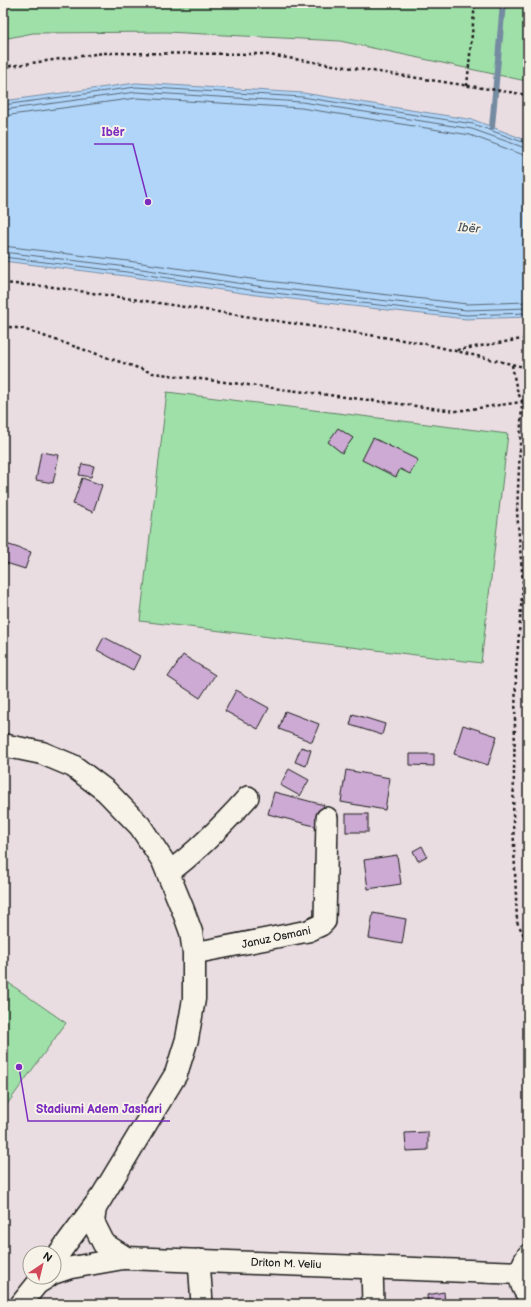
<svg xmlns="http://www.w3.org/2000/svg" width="531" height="1307" font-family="'Balsamiq Sans',sans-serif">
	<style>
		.green { fill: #9fe0a9; stroke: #5e7e62 }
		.water { fill: #b0d5f9; stroke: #758ba1 }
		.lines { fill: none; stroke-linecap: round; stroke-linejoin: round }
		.shore { stroke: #576674; stroke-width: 1 }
		.stream { stroke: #758ba1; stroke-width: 6 }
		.building { fill: #ccaad4; stroke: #1c1c1c }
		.street-casing { stroke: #1c1c1c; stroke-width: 24 }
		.secondary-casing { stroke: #1c1c1c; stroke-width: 25 }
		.path { stroke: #1c1c1c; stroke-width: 2.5; stroke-dasharray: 3 3; stroke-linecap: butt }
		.street { stroke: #f7f3e8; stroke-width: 21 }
		.secondary { stroke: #f7f3e8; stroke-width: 22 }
		.labels { text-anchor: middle; stroke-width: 4; stroke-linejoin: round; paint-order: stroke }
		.street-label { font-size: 11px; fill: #1c1c1c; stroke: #f7f3e8 }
		.water-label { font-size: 12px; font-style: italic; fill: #48545e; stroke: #f7f3e8 }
		.leader { fill: none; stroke: #7b2cbf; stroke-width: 1.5 }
		.callout-dot { fill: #7b2cbf; stroke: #f7f3e8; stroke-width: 1.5 }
		.callout-label { font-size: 12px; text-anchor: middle; font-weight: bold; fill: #7b2cbf; stroke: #f7f3e8; stroke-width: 4; stroke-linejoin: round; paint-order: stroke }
	</style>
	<rect width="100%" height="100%" fill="#eadde2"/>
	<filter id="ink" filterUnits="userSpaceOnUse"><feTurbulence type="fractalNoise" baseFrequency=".025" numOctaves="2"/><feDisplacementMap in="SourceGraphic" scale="8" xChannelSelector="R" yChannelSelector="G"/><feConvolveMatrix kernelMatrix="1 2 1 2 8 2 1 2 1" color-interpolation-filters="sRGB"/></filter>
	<g filter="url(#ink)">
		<g class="green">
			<polygon points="3,3 528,3 528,65 526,81 340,41 166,32 33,33 3,39"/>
			<polygon points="167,392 508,434 481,663 140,621"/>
			<polygon points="3,979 66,1023 3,1110"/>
		</g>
		<polygon class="water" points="136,83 303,93 474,120 528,141 528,317 466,319 256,295 126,276 3,261 3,101"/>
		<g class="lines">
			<g class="shore">
				<polyline points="3,105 136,87 302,97 473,124 528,144"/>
				<polyline points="3,110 136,92 302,102 472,129 528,149"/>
				<polyline points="3,116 137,98 301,108 470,135 521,154 528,155"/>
				<polyline points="3,246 128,261 258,280 467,304 528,302"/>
				<polyline points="3,252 128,267 257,286 466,310 528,308"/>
				<polyline points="3,257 127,272 257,291 466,315 528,313"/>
			</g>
			<polyline class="stream" points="492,127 503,3"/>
		</g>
		<g class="building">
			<polygon points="338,428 353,438 342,453 328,442"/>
			<polygon points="373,438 418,460 410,474 400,469 396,477 362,460"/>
			<polygon points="41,452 59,455 53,483 36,480"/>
			<polygon points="82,464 94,466 91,477 79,475"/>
			<polygon points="82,478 102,485 93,512 73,504"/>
			<polygon points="3,543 31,552 25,569 3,562"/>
			<polygon points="104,637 140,656 133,670 97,650"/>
			<polygon points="183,655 215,675 200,698 168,677"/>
			<polygon points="236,690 269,708 258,729 225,711"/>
			<polygon points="285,711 319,724 312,742 279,729"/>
			<polygon points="353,714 385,724 382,735 350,725"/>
			<polygon points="463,725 497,736 488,765 454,754"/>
			<polygon points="301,747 311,750 306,766 295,762"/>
			<polygon points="410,754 434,754 434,766 410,765"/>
			<polygon points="289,769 309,780 300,796 280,785"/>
			<polygon points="346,770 390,778 385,810 341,802"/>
			<polygon points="274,792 324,805 318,827 268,814"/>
			<rect x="346" y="814" width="22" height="18"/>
			<polygon points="422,846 427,856 418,861 413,851"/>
			<polygon points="397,855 401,884 368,889 364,860"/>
			<polygon points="373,913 406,919 402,944 369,938"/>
			<polygon points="428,1132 428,1150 406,1151 405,1133"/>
			<polygon points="444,1292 445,1304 428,1304 427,1295"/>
		</g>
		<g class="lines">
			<defs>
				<g id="street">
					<path d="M168 873C198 851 223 825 248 797"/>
					<polyline points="194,953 308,931 321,925 325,921 327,818"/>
					<polyline points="54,1260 100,1198"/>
					<polyline points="199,1260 202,1304"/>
					<polyline points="372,1267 373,1304"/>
					<polyline points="54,1273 69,1268 126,1258"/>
					<polyline points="21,1304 37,1284 48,1277"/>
				</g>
				<g id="secondary">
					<polyline points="3,745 42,753 73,766 106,791 140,826 163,861 183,910 191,932 194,953 194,999 187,1039 176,1074 95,1208 93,1222 104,1244 126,1258 520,1273"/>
					<path d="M528 1256C519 1269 518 1282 528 1295"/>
				</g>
			</defs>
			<use href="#street" class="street-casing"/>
			<use href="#secondary" class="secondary-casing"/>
			<g class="path">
				<polyline points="3,67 103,53 262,54 528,95"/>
				<polyline points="467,86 475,3"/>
				<polyline points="3,283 53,287 422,343 528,368"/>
				<polyline points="3,326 23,329 153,373 456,411 522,402 517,512 523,583 516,671 513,820 517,922 528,943"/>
				<polyline points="457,350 528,338"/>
				<path d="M512 365C515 380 516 397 528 408"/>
			</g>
			<use href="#street" class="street"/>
			<use href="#secondary" class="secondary"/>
		</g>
	</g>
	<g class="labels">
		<g class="street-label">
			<text transform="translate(276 937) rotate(-12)" y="4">Januz Osmani</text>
			<text transform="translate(286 1263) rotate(2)" y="4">Driton M. Veliu</text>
		</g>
		<g class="water-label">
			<text transform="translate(469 228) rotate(5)" y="4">Ibër</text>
		</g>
	</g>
	<path class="leader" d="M148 202L133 144H94M19 1067L28 1121H170"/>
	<g class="callout-dot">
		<circle cx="148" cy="202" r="4"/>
		<circle cx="19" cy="1067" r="4"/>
	</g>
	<g class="callout-label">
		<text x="113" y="136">Ibër</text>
		<text x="99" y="1113">Stadiumi Adem Jashari</text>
	</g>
	<rect width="531" height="1307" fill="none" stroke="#f7f3e8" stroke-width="16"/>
	<rect x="8" y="8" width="515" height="1291" fill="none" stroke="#1c1c1c" stroke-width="1.5" filter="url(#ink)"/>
	<g transform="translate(42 1265) rotate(35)"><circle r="19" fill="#f7f3e8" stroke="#9f9d96"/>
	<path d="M0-3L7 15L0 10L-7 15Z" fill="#d1495b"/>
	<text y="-6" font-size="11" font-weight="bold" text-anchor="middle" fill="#1c1c1c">N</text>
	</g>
</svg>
